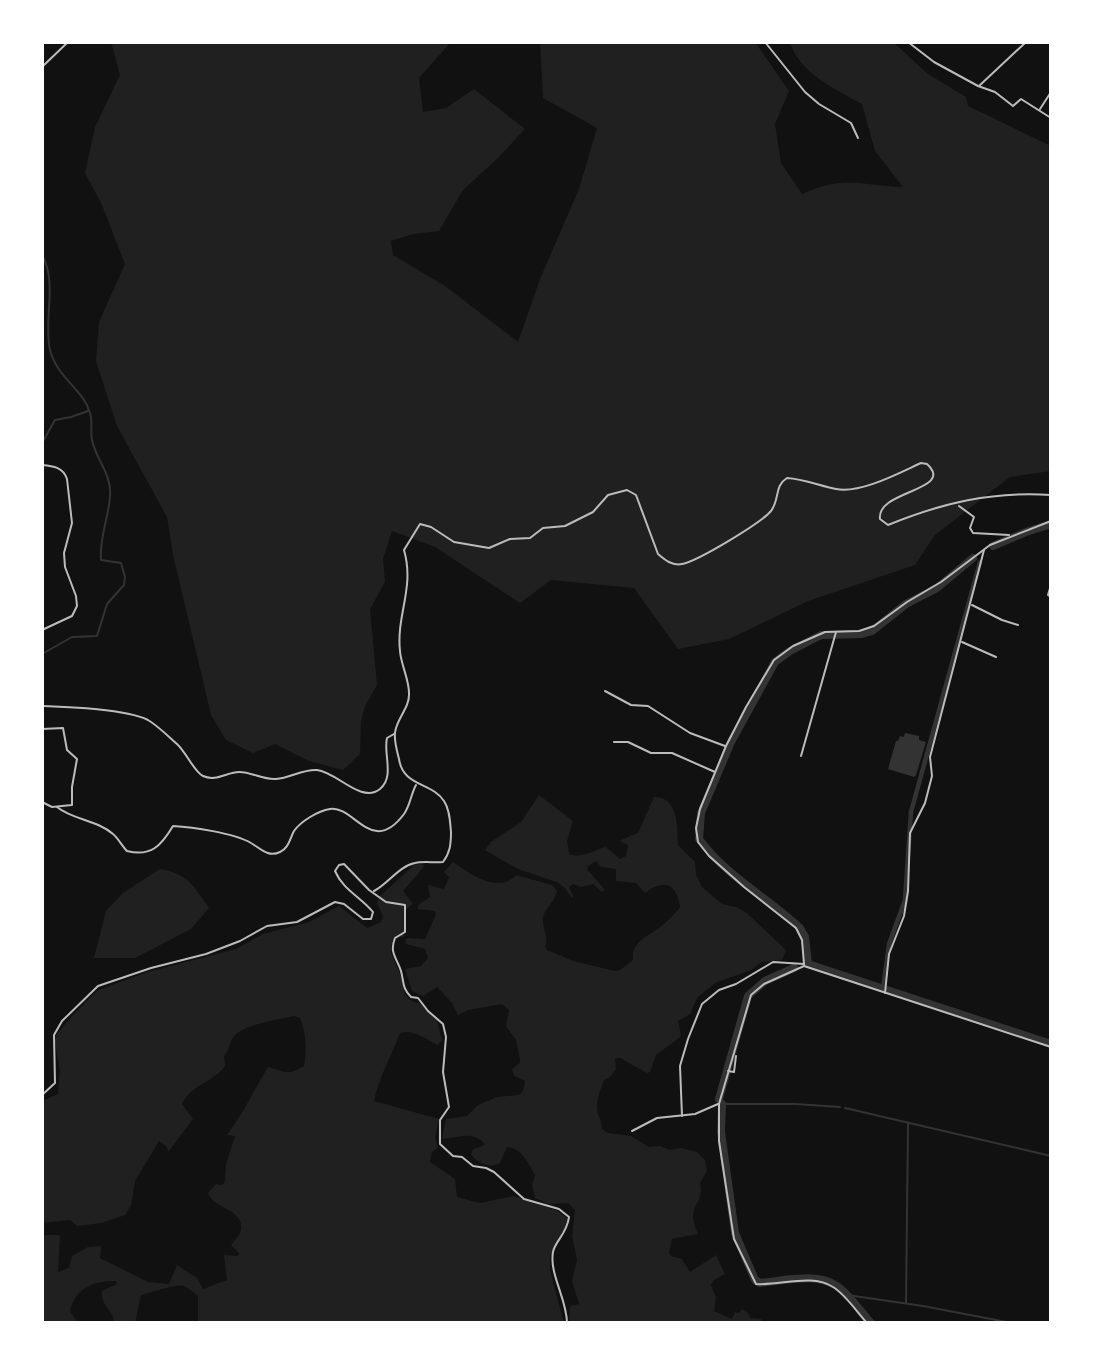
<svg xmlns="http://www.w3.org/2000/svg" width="1093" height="1365" font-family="Inter,sans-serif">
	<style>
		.green { fill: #202020 }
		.water { fill: #333 }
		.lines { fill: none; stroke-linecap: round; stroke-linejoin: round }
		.stream { stroke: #333; stroke-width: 2 }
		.canal { stroke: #333; stroke-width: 4.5 }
		.river { stroke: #333; stroke-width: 8 }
		.minor { stroke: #bcbcbc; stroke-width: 2 }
	</style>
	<rect width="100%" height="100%" fill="#111"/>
	<g class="green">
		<path d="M111 42H451L419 78 423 112 446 108 474 89 525 129 499 157 463 190 439 231 413 234 391 241 393 255 445 286 518 342 540 279 579 189 597 128 543 98 540 42H755L789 91 775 124 781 163 802 194C847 174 859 186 903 187L875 151 862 104C835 89 799 73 790 42H893L928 74 966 97 968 106 1051 146V471L1010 477 935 535 915 565 808 601 729 639 678 649 634 588 551 580 520 603 435 547 392 531 383 559 385 582 370 609 377 685 365 706 361 721 360 754 343 770 309 761 275 744 253 753 226 740 211 715 173 555 167 517 117 426 96 361 99 322 125 264 102 205 85 173 95 127 120 75Z"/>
		<path d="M539 795 573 821 567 841 569 854C583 859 593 850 606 847L620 859 626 856 628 845 619 841 638 833 654 797C679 797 677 826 678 845L695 862 696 875 702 887 722 904 736 907 747 913 786 950 782 960 762 962 751 970 715 983 697 998 690 1014 678 1021 681 1035 679 1038 656 1055 650 1072 647 1073C638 1067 630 1065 621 1058H615L616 1069 610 1077 604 1080C600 1091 595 1102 598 1114 600 1120 602 1123 602 1129L608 1133 631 1136 649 1147 660 1146 670 1150 681 1148 697 1152 705 1160 707 1171 700 1183C704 1200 693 1204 693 1217 693 1222 696 1229 698 1234L672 1239 669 1253 671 1256 682 1259 690 1272 716 1255 725 1274 714 1280 711 1285 716 1298 714 1311 732 1319 735 1312 739 1313 742 1309 749 1314 750 1318 761 1319V1323H569L570 1306 579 1304 572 1281 577 1260 572 1236 575 1210 568 1203 548 1204 535 1198 532 1185 535 1175C528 1163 522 1148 507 1147L500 1163C490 1169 477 1163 471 1154L473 1149 483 1146 485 1144C472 1130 459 1138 442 1139L446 1119 467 1116 478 1105 497 1097 519 1095 523 1091 525 1081 514 1076 512 1069 520 1063V1059L516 1040 506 1026 509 1010 502 1004 468 1010 458 1015 452 1003 437 987 423 996 412 991 405 969 421 966 428 958 425 949 406 944 405 940 408 938 425 939 436 914 435 911 418 909V905L430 897 428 885 444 889 449 877 444 872 453 862C469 873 498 895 516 875L552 885 557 891C554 903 544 910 543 917 541 928 550 935 545 947L547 950 573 961 615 971 620 970 633 960C631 941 648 937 660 927 667 922 675 914 680 907 677 884 664 878 645 893L636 883 616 881V869L601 867 596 861 588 866 587 869 605 890 602 892 593 884 581 887 573 884 569 887 573 896 572 898 565 888 557 882 518 869 485 850 491 842 521 822Z"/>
		<path d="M420 864 424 865 423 868 403 891 413 904 405 910 404 937H397L392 941 391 953 402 979 405 995 413 1002 420 1003 437 1020 442 1041 437 1045C426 1039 412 1029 400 1033 391 1057 379 1077 374 1101L439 1119 435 1138 438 1148 432 1152 430 1162 455 1179 457 1197 480 1203 514 1196 558 1211 569 1220 550 1256V1270L564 1323H198V1296C194 1293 189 1288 184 1286 179 1283 150 1293 141 1295L135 1323H114C114 1310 100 1306 102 1291L117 1284 116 1281C95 1280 75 1288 70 1311L78 1323H42V1235H60L58 1272 69 1268 72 1256 88 1247 101 1246 100 1258 148 1282 169 1284 177 1265 197 1278 203 1289 227 1280 224 1255 238 1256 239 1253 231 1245C234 1241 240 1235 241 1230 244 1213 223 1209 215 1202 212 1200 209 1195 208 1193L216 1184 222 1185 225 1182 226 1164 235 1136 227 1135C243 1114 254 1090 268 1067 286 1072 287 1076 304 1066 307 1051 306 1032 300 1018L294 1016C279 1019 243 1025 234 1036 229 1043 230 1049 224 1056L225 1066C213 1083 191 1084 182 1104L193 1119 168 1152 167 1147 159 1141 135 1181 131 1205 125 1215 101 1223 77 1226 70 1220 42 1223V1101L58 1094 60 1071 55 1041 57 1034 72 1016 98 990 148 972 236 949 263 934 309 922 339 906 367 928 381 922 383 916 377 903 379 897 414 865Z"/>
		<path d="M160 869C188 874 193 885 209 908L191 929 135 958H94L106 911 123 893Z"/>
	</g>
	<polygon class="water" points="905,733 919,736 919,740 926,742 916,775 914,777 888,769 896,741 898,741 900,736 904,737"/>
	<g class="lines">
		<g class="stream">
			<path d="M42 255C58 283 43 320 50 350 57 378 84 390 90 413 93 422 90 432 92 440 96 460 112 474 110 496 109 517 99 538 101 560L121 563 125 577 124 585 107 604 97 636 72 637 42 654"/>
			<polyline points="42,443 55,420 71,417 88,411"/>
			<polyline points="722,1104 796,1104 840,1107"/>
			<polyline points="845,1108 1051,1156"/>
			<polyline points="847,1295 923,1306 1012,1323"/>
			<polyline points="906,1303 908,1124"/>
		</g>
		<polyline class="canal" points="883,989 889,944 905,900 911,812 980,562"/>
		<g class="river">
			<polyline points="993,546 1026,532 1051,524"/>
			<path d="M973 558 937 588 906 604 872 631 862 634 821 635 790 651 775 662 731 742 701 813 699 839C726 876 767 897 800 928L805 937 808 964 1051 1044"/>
			<polyline points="719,1099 748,996 765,981 794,968"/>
			<path d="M722 1104 721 1132 735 1233 755 1280 760 1283C783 1281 817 1272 837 1286 850 1295 860 1311 871 1323"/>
		</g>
		<g class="minor">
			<polyline points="765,42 805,92 819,104 851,123 858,138"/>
			<polyline points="908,42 934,62 978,86 995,92 1013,106 1021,99 1051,118"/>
			<polyline points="42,67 68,42"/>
			<polyline points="979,86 1026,42"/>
			<polyline points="1040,109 1051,92"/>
			<path d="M42 465C53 466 63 467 67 479L72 523 64 553 65 567 76 596 77 606 72 616 42 630"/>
			<polyline points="959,506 974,517 970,528 973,533 1009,535"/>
			<polyline points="1051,585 1048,595 1051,597"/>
			<polyline points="972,605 1002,620 1018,625"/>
			<polyline points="962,642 996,657"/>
			<polyline points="605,691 631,705 648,706 690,733 725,746"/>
			<path d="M42 706C68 707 125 709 148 720 158 726 168 736 177 744 186 752 195 773 203 776 216 782 227 772 239 772 252 772 263 780 276 779 290 778 303 769 317 770 337 772 361 804 380 789 395 777 383 753 387 738L394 734"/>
			<polyline points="42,729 63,728 67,750 77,759 72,787 72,805 52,807 42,802"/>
			<polyline points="614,742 628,742 651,753 672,753 715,772"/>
			<polyline points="801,756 836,632"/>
			<path d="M57 807C73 820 97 820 113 834 118 838 122 846 127 851 151 857 161 846 173 826 192 827 234 833 251 843 260 848 268 858 280 852 289 848 290 838 294 831 301 821 318 811 330 809 354 805 372 857 404 814 410 806 411 794 416 785"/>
			<path d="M374 891C388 884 399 866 415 863 424 861 434 863 443 862 450 853 451 844 451 832 450 822 450 810 444 801 432 782 403 787 399 759 397 751 394 741 395 733 396 719 410 708 409 693 409 679 401 665 400 651 396 615 415 588 404 550L420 524 431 527 454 542 489 548 510 539 530 538 543 528 565 526 593 512 608 495 627 490 636 495 658 554C665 560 672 566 682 564 698 561 761 523 771 511 780 499 774 486 787 478 804 479 820 486 836 489 860 494 899 473 921 463L927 464C956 491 876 490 880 519L888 525C942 503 992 491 1051 495"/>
			<polyline points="804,964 802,940 796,928 744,887 709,856 698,842 696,828 700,809 726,746 746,707 774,660 793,646 825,632 859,631 874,626 907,602 941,582 990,545 1051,521"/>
			<polyline points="885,993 889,954 904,916 908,891 910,833 925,803 932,776 930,757 984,550"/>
			<polyline points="728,1071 734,1072 736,1056"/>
			<path d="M42 1095 55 1083 54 1035 62 1021 98 986 151 968 206 954 240 941 267 926 297 922 335 902 344 904 363 919H371L373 912C361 897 343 890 335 871L339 865 344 864 369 890 386 902 405 905V932L395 938C389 953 397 958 401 971 404 982 402 988 411 997L418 998 428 1011 443 1024 446 1037 443 1072 449 1107 440 1120V1144L453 1156 462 1157 473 1166 486 1168 494 1172 524 1199 559 1209 569 1217C567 1234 555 1241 553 1252 549 1274 567 1299 567 1323"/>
			<polyline points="682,1116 680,1066 688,1039 702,1004 719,990 736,984 773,962 804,964"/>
			<polyline points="632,1131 657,1118 695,1114 718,1104"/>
			<path d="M867 1323C856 1311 846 1295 833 1287 812 1273 780 1286 756 1284L734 1239 719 1141V1104L751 995 764 984 804 966 1051 1047"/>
		</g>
	</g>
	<rect width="1093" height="1365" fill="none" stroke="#ffffff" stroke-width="88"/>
</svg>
